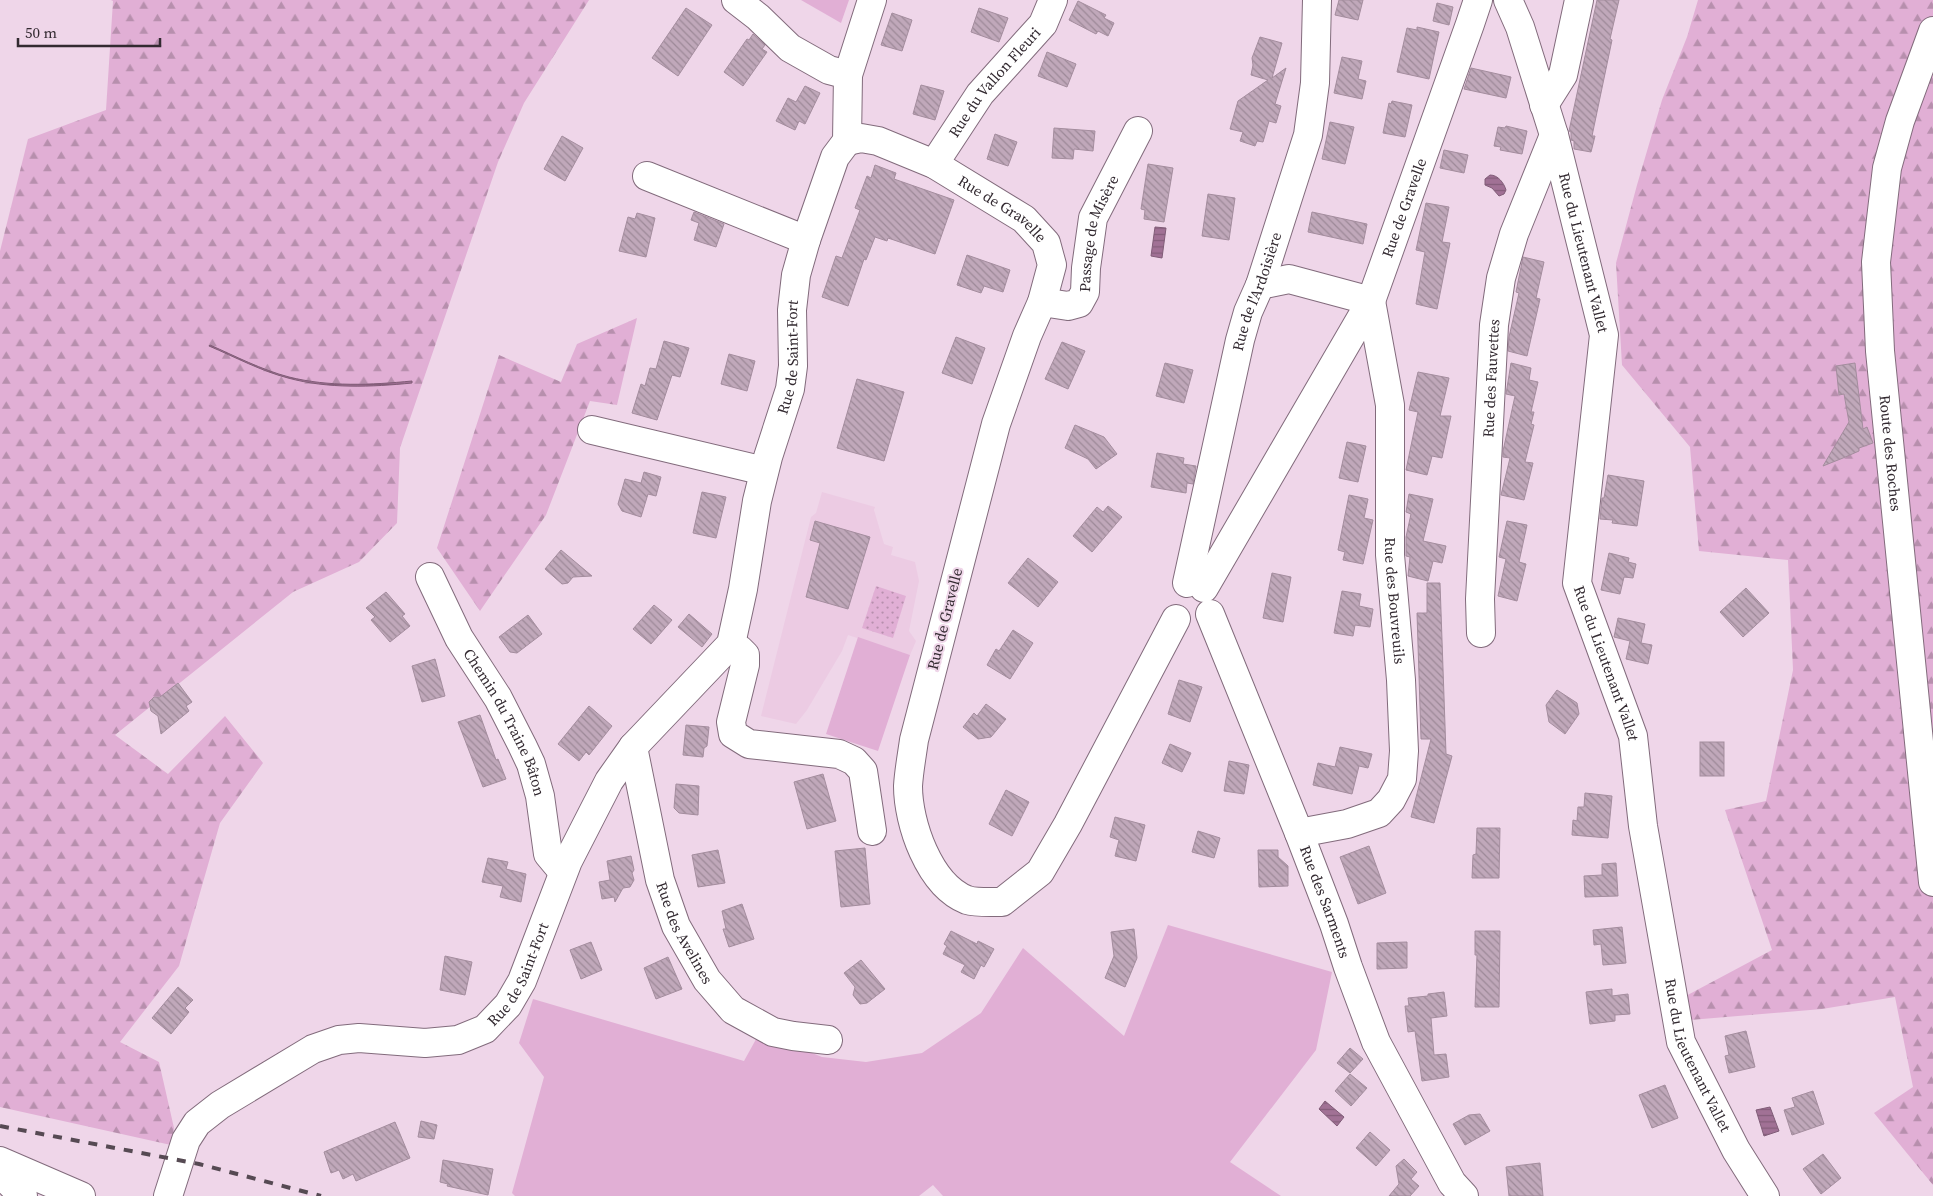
<svg xmlns="http://www.w3.org/2000/svg" width="1933" height="1196" font-family="'Source Serif 4',serif">
	<style>
		.built { fill: #eccbe3 }
		.grass { fill: #e1afd5 }
		.forest { fill: url(#forest-firs) }
		.park { fill: url(#park-dots) }
		.water { fill: url(#water-rules); stroke: #805c77 }
		.building { fill: url(#building-back-hatch); stroke: #a48d9e }
		.lines { fill: none; stroke-linecap: round; stroke-linejoin: round }
		.minor-casing { stroke: #826b7c; stroke-width: 30 }
		.major-casing { stroke: #826b7c; stroke-width: 30 }
		.minor { stroke: #fff; stroke-width: 28 }
		.major { stroke: #fff; stroke-width: 28 }
		.rail { stroke: #564a53; stroke-width: 4; stroke-dasharray: 9 9; stroke-linecap: butt }
		.labels { text-anchor: middle; stroke-width: 4; stroke-linejoin: round; paint-order: stroke }
		.street-label { font-size: 15px; fill: #332a31; stroke: #efd6e9 }
	</style>
	<defs>
		<pattern id="forest-firs" width="22" height="20" patternUnits="userSpaceOnUse" patternTransform="scale(1.25)"><rect width="22" height="20" fill="#e1afd5"/><path d="M5 1l3.5 6h-7zM16 11l3.5 6h-7z" fill="#b78fad"/></pattern>
		<pattern id="park-dots" width="8" height="8" patternUnits="userSpaceOnUse" patternTransform="scale(1.25)"><rect width="8" height="8" fill="#e1afd5"/><path d="M2 2h.1M6 6h.1" fill="none" stroke="#b78fad" stroke-width="1.8" stroke-linecap="round"/></pattern>
		<pattern id="water-rules" width="6" height="5" patternUnits="userSpaceOnUse" patternTransform="scale(1.25)"><rect width="6" height="5" fill="#a17195"/><path d="M0 2.5h6" fill="none" stroke="#845d7a"/></pattern>
		<pattern id="building-back-hatch" width="6" height="6" patternUnits="userSpaceOnUse" patternTransform="scale(1.25)"><rect width="6" height="6" fill="#c0a8ba"/><path d="M-1 5l2 2M0 0l6 6M5-1l2 2" fill="none" stroke="#9d8998"/></pattern>
	</defs>
	<rect width="100%" height="100%" fill="#efd6e9"/>
	<polygon class="built" points="822,492 875,507 874,510 884,544 893,547 891,555 915,562 919,581 909,631 916,641 910,655 848,635 842,651 807,710 796,724 761,716 811,517 816,513"/>
	<g class="grass">
		<polygon points="801,0 849,0 841,23"/>
		<polygon points="858,637 910,655 878,751 826,734"/>
		<polygon points="1168,925 1332,972 1316,1050 1230,1162 1281,1196 943,1196 933,1185 919,1196 515,1196 512,1193 544,1077 519,1043 533,999 744,1061 760,1032 822,1057 866,1062 922,1053 981,1013 1023,948 1124,1036"/>
	</g>
	<g class="forest">
		<polygon points="111,0 589,0 524,103 498,162 400,448 397,523 359,562 293,592 115,735 168,774 225,716 263,763 220,823 179,966 120,1042 159,1062 174,1128 171,1145 0,1107 0,251 28,139 106,110 113,1"/>
		<polygon points="1698,0 1933,0 1933,1185 1874,1113 1913,1087 1895,997 1822,1009 1690,1020 1682,998 1772,950 1725,810 1766,801 1793,670 1788,560 1699,551 1690,447 1622,365 1616,263 1637,185 1662,100 1687,37"/>
		<polygon points="637,318 617,405 590,401 546,515 480,611 437,548 499,355 561,382 577,344"/>
	</g>
	<polygon class="park" points="876,586 906,596 893,638 862,628"/>
	<g class="water">
		<path d="M1490 175C1498 175 1504 183 1506 190L1504 194 1499 196 1492 188 1485 185V179Z"/>
		<polygon points="1155,227 1166,228 1162,258 1151,256"/>
		<path d="M210 345C235 356 262 370 289 377 329 387 371 385 412 381V383C372 387 328 389 288 378 261 371 235 357 209 346Z"/>
		<polygon points="1325,1101 1344,1117 1337,1126 1319,1109"/>
		<polygon points="1770,1107 1779,1131 1764,1136 1756,1110"/>
	</g>
	<g class="building">
		<polygon points="1339,0 1363,0 1358,20 1335,15"/>
		<polygon points="1597,0 1619,0 1610,39 1612,40 1592,136 1595,136 1591,152 1574,149 1574,141 1571,140 1571,132 1569,131"/>
		<polygon points="1078,1 1106,15 1104,18 1114,23 1108,36 1098,31 1096,34 1069,20"/>
		<polygon points="1437,3 1453,7 1449,25 1433,21"/>
		<polygon points="686,8 712,25 678,76 652,58"/>
		<polygon points="979,8 1008,18 999,42 971,32"/>
		<polygon points="892,13 912,20 902,51 881,45"/>
		<polygon points="1417,27 1439,32 1429,79 1397,72 1407,28 1417,30"/>
		<polygon points="753,34 765,45 762,49 767,52 743,86 724,72 747,39 749,40"/>
		<polygon points="1260,37 1282,43 1272,78 1286,68 1275,104 1281,106 1276,123 1269,121 1263,142 1257,141 1255,146 1240,141 1243,132 1230,129 1238,101 1268,80 1251,75 1253,65 1252,58"/>
		<polygon points="1047,52 1076,64 1067,87 1038,76"/>
		<polygon points="1342,57 1362,61 1358,79 1366,81 1362,99 1334,93"/>
		<polygon points="1471,68 1511,77 1506,98 1464,89"/>
		<polygon points="921,85 944,91 935,120 913,114"/>
		<polygon points="805,86 820,93 805,124 799,121 795,130 776,121 788,98 796,102"/>
		<polygon points="1392,101 1412,105 1405,137 1383,133 1389,103 1391,104"/>
		<polygon points="1330,122 1354,127 1345,164 1322,159"/>
		<polygon points="1506,126 1527,131 1522,154 1500,150 1501,147 1494,146 1498,127 1505,128"/>
		<polygon points="1054,128 1095,131 1093,151 1074,149 1073,159 1052,158"/>
		<polygon points="995,134 1017,142 1008,166 987,159"/>
		<polygon points="562,136 583,148 565,181 544,169"/>
		<polygon points="1444,150 1468,155 1464,173 1440,168"/>
		<polygon points="1148,164 1173,168 1164,222 1144,219 1145,210 1141,209"/>
		<polygon points="875,165 896,173 894,179 954,200 935,254 888,238 887,241 875,237 866,260 864,259 848,306 822,297 836,256 842,258 860,210 855,208 867,176 871,178"/>
		<polygon points="1208,194 1235,198 1229,240 1202,236"/>
		<polygon points="1426,203 1449,207 1442,242 1450,243 1437,309 1416,304 1425,252 1416,250"/>
		<polygon points="694,212 724,224 716,247 694,240 699,223 691,220"/>
		<polygon points="1312,212 1367,224 1363,244 1308,232"/>
		<polygon points="637,213 655,218 646,257 619,251 628,217 635,219"/>
		<polygon points="967,255 1010,270 1003,292 984,286 981,293 957,285"/>
		<polygon points="1523,257 1544,262 1536,298 1540,299 1527,356 1508,351 1509,337 1519,293 1516,292"/>
		<polygon points="956,337 985,348 972,384 942,373"/>
		<polygon points="664,341 689,348 680,377 672,375 657,420 632,413 641,384 645,386 650,368 656,369"/>
		<polygon points="1062,342 1085,351 1068,389 1045,379"/>
		<polygon points="729,354 755,361 747,391 721,384"/>
		<polygon points="1165,363 1193,370 1184,403 1156,396"/>
		<polygon points="1511,363 1531,368 1529,380 1538,382 1531,412 1534,412 1531,424 1534,425 1525,462 1533,463 1524,500 1501,495 1510,458 1503,457 1503,451 1515,396 1506,394"/>
		<polygon points="1855,363 1863,429 1867,427 1873,443 1859,448 1859,451 1843,458 1823,466 1849,422 1844,394 1839,395 1836,366"/>
		<polygon points="1418,372 1449,378 1440,416 1451,416 1442,458 1432,456 1427,475 1406,470 1418,412 1409,410"/>
		<polygon points="857,379 904,392 884,461 837,448"/>
		<polygon points="1075,425 1104,437 1117,454 1096,469 1088,459 1065,448"/>
		<polygon points="1347,442 1366,446 1358,482 1339,478"/>
		<polygon points="1157,453 1184,458 1183,464 1196,466 1193,484 1187,483 1186,493 1151,487"/>
		<polygon points="644,472 661,477 656,496 648,494 641,517 622,511 618,504 625,479 641,483"/>
		<polygon points="1608,475 1644,481 1637,526 1612,523 1613,520 1600,519 1602,498 1604,498"/>
		<polygon points="702,492 726,497 716,538 693,533"/>
		<polygon points="1409,494 1433,499 1423,541 1446,546 1442,563 1433,561 1428,581 1408,576 1410,557 1406,556 1406,537 1411,514 1406,512"/>
		<polygon points="1349,495 1368,499 1364,518 1373,520 1363,564 1343,560 1345,552 1338,550"/>
		<polygon points="1108,506 1122,517 1092,552 1073,536 1097,507 1103,512"/>
		<polygon points="815,521 870,537 848,609 806,597 820,543 810,540"/>
		<polygon points="1507,521 1527,525 1519,562 1526,564 1517,601 1498,596 1506,559 1499,557"/>
		<polygon points="561,550 592,576 573,577 568,583 562,584 545,569"/>
		<polygon points="1609,553 1629,558 1628,562 1636,564 1633,578 1624,577 1620,594 1601,590"/>
		<polygon points="1028,558 1058,582 1038,607 1008,583"/>
		<polygon points="1272,573 1291,577 1283,622 1263,618"/>
		<polygon points="1427,583 1440,583 1446,754 1452,756 1434,823 1411,817 1431,739 1421,739 1417,613 1427,613"/>
		<polygon points="1746,588 1769,613 1743,637 1720,612"/>
		<polygon points="1342,591 1361,594 1359,606 1373,609 1370,627 1355,625 1353,636 1334,633"/>
		<polygon points="386,592 405,614 402,616 410,626 390,642 371,620 375,617 366,608"/>
		<polygon points="654,605 672,620 651,644 633,629"/>
		<polygon points="689,614 712,634 702,647 678,627"/>
		<polygon points="528,615 542,634 517,653 510,652 499,637"/>
		<polygon points="1618,618 1645,624 1641,643 1652,645 1648,664 1626,659 1630,641 1614,637"/>
		<polygon points="1013,630 1033,643 1010,679 987,665 996,649 999,651"/>
		<polygon points="435,659 445,696 422,702 412,666"/>
		<polygon points="1179,680 1202,687 1190,722 1168,714"/>
		<polygon points="178,683 192,702 186,706 189,711 161,734 158,716 151,711 149,702 154,697 160,697"/>
		<polygon points="1557,690 1577,703 1579,714 1565,734 1549,722 1546,705"/>
		<polygon points="986,704 1006,719 991,737 978,739 963,727 974,713 977,716"/>
		<polygon points="589,706 612,726 589,755 586,752 579,761 558,744"/>
		<polygon points="480,715 496,760 498,759 506,779 483,787 458,722"/>
		<polygon points="686,725 709,727 707,746 704,748 703,757 683,755"/>
		<rect x="1700" y="742" width="24" height="34"/>
		<polygon points="1170,744 1191,753 1182,772 1162,763"/>
		<polygon points="1340,747 1372,754 1368,768 1359,766 1352,794 1313,785 1318,763 1335,767"/>
		<polygon points="1229,761 1249,765 1244,794 1224,791"/>
		<polygon points="823,774 836,821 807,829 794,782"/>
		<polygon points="676,784 699,786 698,815 679,813 674,808"/>
		<polygon points="1006,790 1029,802 1012,836 989,824"/>
		<polygon points="1585,793 1612,796 1608,838 1572,835 1573,820 1577,821 1578,807 1584,807"/>
		<polygon points="1115,817 1145,825 1136,861 1115,856 1119,840 1110,837"/>
		<polygon points="1477,828 1500,828 1499,878 1472,878 1473,855 1476,854"/>
		<polygon points="1198,831 1220,838 1214,858 1192,852"/>
		<polygon points="1369,846 1386,893 1358,904 1340,857"/>
		<polygon points="865,848 870,904 841,907 835,851"/>
		<polygon points="718,850 725,883 698,887 692,855"/>
		<polygon points="1258,850 1278,850 1278,857 1288,866 1288,886 1259,887"/>
		<polygon points="631,856 634,870 632,873 634,880 630,887 623,888 615,902 614,897 602,899 599,882 610,880 607,861"/>
		<polygon points="488,858 508,862 506,869 526,874 521,902 500,897 503,886 482,882"/>
		<polygon points="1616,863 1618,896 1585,897 1584,876 1602,875 1602,864"/>
		<polygon points="742,904 754,939 729,947 723,929 726,929 722,911"/>
		<polygon points="1622,927 1626,963 1603,965 1601,944 1594,945 1593,930"/>
		<polygon points="1134,929 1137,958 1125,987 1105,978 1114,956 1111,932"/>
		<polygon points="951,931 977,944 978,941 994,949 984,967 981,965 974,979 961,972 965,965 943,954 947,946 944,944"/>
		<polygon points="1475,931 1500,931 1499,1007 1475,1007 1477,955 1475,955"/>
		<polygon points="591,942 602,970 581,979 570,950"/>
		<polygon points="1407,942 1407,968 1377,969 1377,943"/>
		<polygon points="445,956 472,962 465,995 440,990"/>
		<polygon points="668,957 682,989 656,999 644,968"/>
		<polygon points="861,960 885,989 867,1003 860,1004 853,995 855,987 844,973"/>
		<polygon points="178,987 193,1000 185,1008 189,1012 171,1034 152,1018"/>
		<polygon points="1612,989 1612,996 1628,994 1630,1014 1615,1015 1615,1021 1590,1024 1586,992"/>
		<polygon points="1444,992 1447,1016 1431,1018 1434,1055 1446,1054 1449,1077 1422,1081 1415,1031 1408,1032 1405,1006 1409,1006 1408,998 1428,996 1428,994"/>
		<polygon points="1746,1031 1755,1067 1729,1073 1725,1056 1729,1055 1725,1036"/>
		<polygon points="1350,1048 1363,1059 1350,1073 1337,1063"/>
		<polygon points="1350,1074 1367,1088 1351,1106 1335,1091"/>
		<polygon points="1665,1085 1678,1118 1652,1128 1639,1095"/>
		<polygon points="1813,1091 1824,1124 1792,1135 1784,1110 1795,1107 1792,1098"/>
		<polygon points="1480,1114 1490,1131 1465,1145 1453,1124 1469,1115"/>
		<polygon points="421,1121 437,1125 434,1139 418,1137"/>
		<polygon points="395,1122 410,1158 356,1181 353,1174 343,1179 339,1170 331,1173 324,1152"/>
		<polygon points="1370,1132 1390,1150 1376,1166 1356,1148"/>
		<polygon points="1823,1154 1841,1178 1821,1194 1803,1169"/>
		<polygon points="1404,1159 1417,1172 1411,1179 1419,1186 1410,1196 1389,1196 1399,1184 1396,1166"/>
		<polygon points="443,1160 493,1169 488,1195 447,1186 448,1184 440,1182"/>
		<polygon points="1540,1163 1543,1196 1509,1196 1506,1167"/>
	</g>
	<g class="lines">
		<defs>
			<g id="minor">
				<polyline points="736,0 758,17 790,48 829,70 848,75"/>
				<path id="s1" d="M1508 0 1520 27 1554 135 1604 335 1577 583 1633 736 1643 826 1681 1042 1736 1150 1765 1196"/>
				<path id="s2" d="M1933 31 1900 121 1887 168 1876 262 1880 351 1933 882"/>
				<polyline points="1544,105 1563,75 1579,0"/>
				<path id="s3" d="M847 141 861 138 878 141 934 164 1024 219 1046 243 1052 265 1042 302 1027 336 996 424 914 740C912 755 909 770 908 786 908 823 929 885 967 900 977 903 991 902 1002 902L1040 872 1068 824 1176 619"/>
				<path id="s4" d="M934 164 980 94 1043 24 1053 0"/>
				<polyline points="647,176 806,240"/>
				<path id="s5" d="M1260 285 1289 279 1371 301 1390 405V555L1401 680 1404 751 1402 779 1391 800 1379 813 1347 824 1299 833"/>
				<path id="s6" d="M1042 302 1068 306 1079 303 1085 292 1086 268 1093 218 1138 131"/>
				<polyline points="592,430 764,471"/>
				<path id="s7" d="M430 577 459 638 498 698 522 745 531 764 540 796 548 854 563 872"/>
				<path id="s8" d="M1187 583 1240 340 1248 312 1260 285 1308 135 1315 83 1317 0"/>
				<path id="s9" d="M1204 588 1371 301 1470 24 1478 0"/>
				<path id="s10" d="M1210 614 1299 833 1334 924 1348 967 1376 1042 1452 1183 1464 1196"/>
				<path id="s11" d="M1481 633 1480 599 1494 325 1501 278 1514 234 1554 135"/>
				<polyline points="731,644 740,650 745,655 745,665 731,722 733,734 749,744 839,754 854,761 863,771 872,831"/>
				<path id="s12" d="M633 747 660 880 676 926 707 980 733 1010 773 1032 793 1036 828 1040"/>
				<polyline points="0,1161 81,1196"/>
				<path id="s13" d="M168 1196 186 1140 197 1123 220 1105 313 1049 339 1040 359 1038 425 1043 458 1040 485 1029 508 1005 522 981 568 861 609 781 633 747 731 644 743 589 757 501 768 457 790 389 793 366 792 310 796 275 806 240 835 157 847 141 848 75 872 0"/>
			</g>
			<polyline id="major" points="0,1173 23,1196"/>
		</defs>
		<use href="#minor" class="minor-casing"/>
		<use href="#major" class="major-casing"/>
		<use href="#minor" class="minor"/>
		<use href="#major" class="major"/>
		<polyline class="rail" points="0,1126 199,1164 321,1196"/>
	</g>
	<g class="labels">
		<g class="street-label">
			<text dy="5" stroke="none"><textPath href="#s4" startOffset="102">Rue du Vallon Fleuri</textPath></text>
			<text dy="5" stroke="none"><textPath href="#s9" startOffset="431">Rue de Gravelle</textPath></text>
			<text dy="5" stroke="none"><textPath href="#s3" startOffset="174">Rue de Gravelle</textPath></text>
			<text dy="5" stroke="none"><textPath href="#s6" startOffset="111">Passage de Misère</textPath></text>
			<text dy="5" stroke="none"><textPath href="#s1" startOffset="264">Rue du Lieutenant Vallet</textPath></text>
			<text dy="5" stroke="none"><textPath href="#s8" startOffset="300">Rue de l'Ardoisière</textPath></text>
			<text dy="5" stroke="none"><textPath href="#s13" startOffset="1150">Rue de Saint-Fort</textPath></text>
			<text dy="5" stroke="none"><textPath href="#s11" startOffset="255">Rue des Fauvettes</textPath></text>
			<text dy="5" stroke="none"><textPath href="#s2" startOffset="431">Route des Roches</textPath></text>
			<text dy="5" stroke="none"><textPath href="#s5" startOffset="416">Rue des Bouvreuils</textPath></text>
			<text transform="translate(945 619) rotate(-76)" y="5">Rue de Gravelle</text>
			<text dy="5" stroke="none"><textPath href="#s1" startOffset="684">Rue du Lieutenant Vallet</textPath></text>
			<text dy="5" stroke="none"><textPath href="#s7" startOffset="164">Chemin du Traine Bâton</textPath></text>
			<text dy="5" stroke="none"><textPath href="#s10" startOffset="310">Rue des Sarments</textPath></text>
			<text dy="5" stroke="none"><textPath href="#s12" startOffset="194">Rue des Avelines</textPath></text>
			<text dy="5" stroke="none"><textPath href="#s13" startOffset="458">Rue de Saint-Fort</textPath></text>
			<text dy="5" stroke="none"><textPath href="#s1" startOffset="1089">Rue du Lieutenant Vallet</textPath></text>
		</g>
	</g>
	<path d="M18 38v8h142v-8" fill="none" stroke="#332a31" stroke-width="2.5"/>
	<text x="25" y="38" font-size="15" fill="#332a31" stroke="#efd6e9" stroke-width="4" paint-order="stroke">50 m</text>
</svg>
